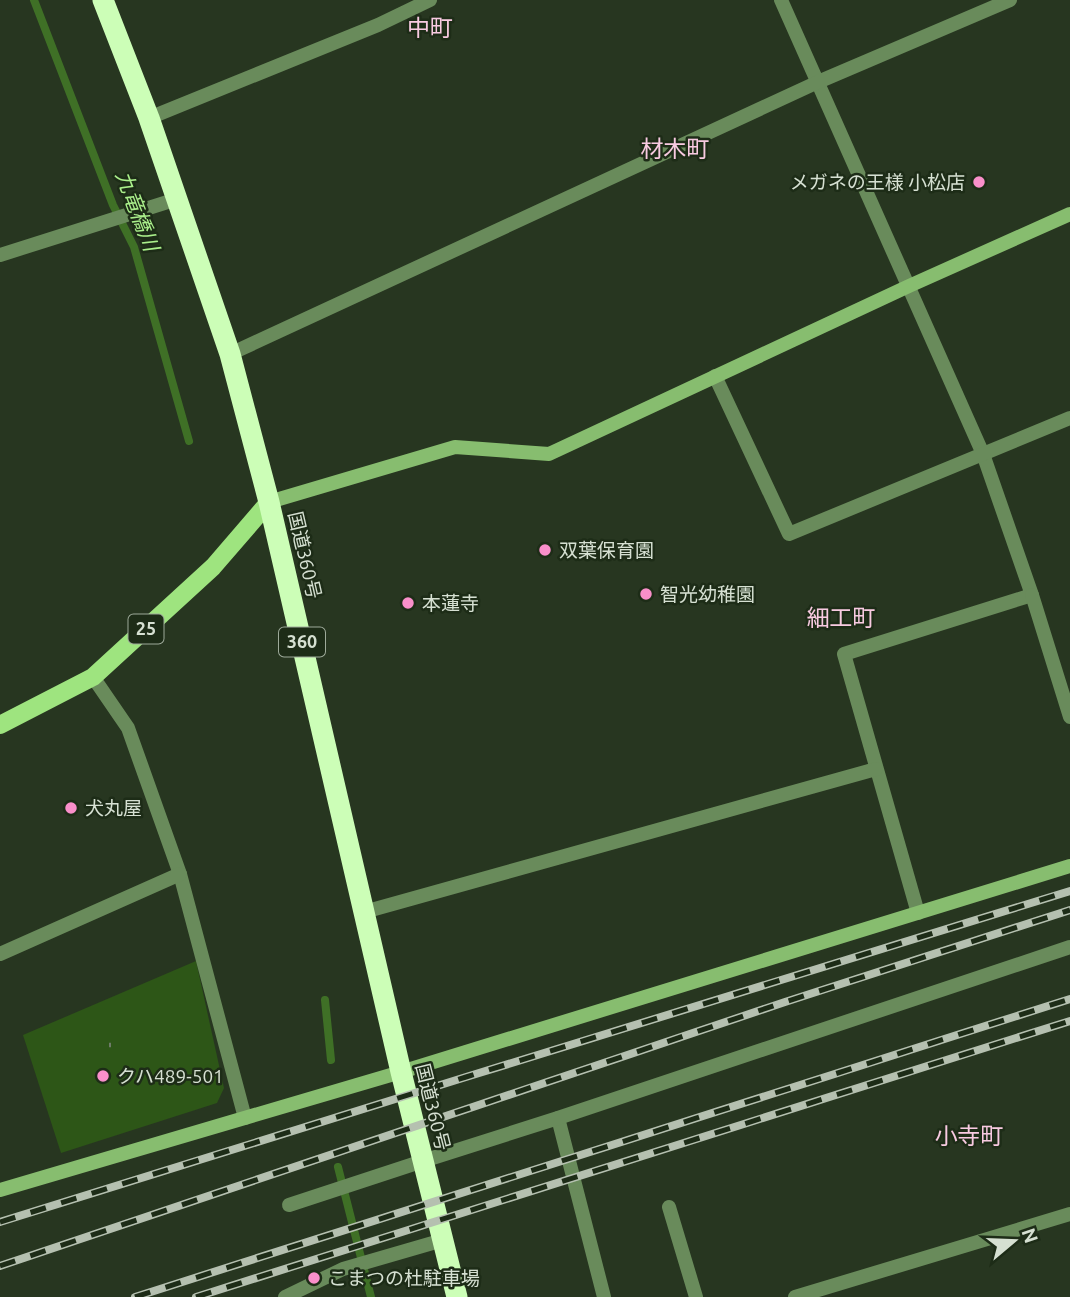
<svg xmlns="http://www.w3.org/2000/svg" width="1070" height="1297" font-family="Ubuntu,'Noto Sans JP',sans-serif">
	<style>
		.green { fill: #2d5617 }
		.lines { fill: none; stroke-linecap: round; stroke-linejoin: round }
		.stream { stroke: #3f7026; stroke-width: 8 }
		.path { stroke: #6e7b68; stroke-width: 4.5; stroke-dasharray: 5 3.5; stroke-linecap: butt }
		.lane { stroke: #698b5b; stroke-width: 14 }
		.street { stroke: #698b5b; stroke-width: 14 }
		.secondary { stroke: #87bd6f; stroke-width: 14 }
		.primary { stroke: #9ee47f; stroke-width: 18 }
		.highway { stroke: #ccfeb7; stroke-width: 21 }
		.rail-casing { stroke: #b5c0b0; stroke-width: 8 }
		.rail { stroke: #1d2c17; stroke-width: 5; stroke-dasharray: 16; stroke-linecap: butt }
		.poi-dot { fill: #f98fca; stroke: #1d2c17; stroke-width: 2.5 }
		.labels { text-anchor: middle; stroke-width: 5; stroke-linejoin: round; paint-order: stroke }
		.shield { fill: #1d2c17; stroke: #9eaa9a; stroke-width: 2 }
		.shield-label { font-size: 18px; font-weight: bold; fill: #d6e0d2 }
		.poi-label { font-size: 19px; fill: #d6e0d2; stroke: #1d2c17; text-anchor: start }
		.street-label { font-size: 19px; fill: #d6e0d2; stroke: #1d2c17 }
		.water-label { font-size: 21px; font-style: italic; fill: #aaef8b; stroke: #1d2c17 }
		.quarter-label { font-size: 23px; fill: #f8cae1; stroke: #1d2c17 }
	</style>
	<rect width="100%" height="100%" fill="#273620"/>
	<polygon class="green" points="196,961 224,1088 217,1103 61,1153 23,1035"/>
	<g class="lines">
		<g class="stream">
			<polyline points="34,0 113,205 134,247 189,441"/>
			<polyline points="325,1000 331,1060"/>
			<polyline points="338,1167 371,1297"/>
		</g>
		<polyline class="path" points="109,1045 111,1045"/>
		<g class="lane">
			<polyline points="289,1205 423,1161"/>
			<polyline points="285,1297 343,1269 443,1240"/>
		</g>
		<g class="street">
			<polyline points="781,0 983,454 1032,595 844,654 918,913"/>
			<polyline points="149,118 378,25 430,0"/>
			<polyline points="0,255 177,199"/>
			<polyline points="230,354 818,82 1010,0"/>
			<polyline points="715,376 789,534 1070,418"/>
			<polyline points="1032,595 1070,717"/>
			<polyline points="93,677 128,728 180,874 245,1118"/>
			<polyline points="364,912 876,769"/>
			<polyline points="0,954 180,874"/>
			<polyline points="558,1118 604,1297"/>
			<polyline points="423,1161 558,1118 1070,947"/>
			<polyline points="669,1207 696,1297"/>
			<polyline points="795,1297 1070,1214"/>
		</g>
		<g class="secondary">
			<polyline points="269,502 455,447 549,454 909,286 1070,214"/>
			<polyline points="0,1190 401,1072 1070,866"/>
		</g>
		<polyline class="primary" points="0,725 93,677 213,567 269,502"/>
		<polyline class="highway" points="103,0 149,118 230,354 269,502 401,1072 457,1297"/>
		<defs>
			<g id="rail">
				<polyline points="0,1222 466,1077 1070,891"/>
				<polyline points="0,1266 785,1002 1070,910"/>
				<polyline points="135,1297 1070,999"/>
				<polyline points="196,1297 1070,1021"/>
			</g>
		</defs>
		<use href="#rail" class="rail-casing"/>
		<use href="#rail" class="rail"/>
	</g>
	<g class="poi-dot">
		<circle cx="979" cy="182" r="7"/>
		<circle cx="545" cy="550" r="7"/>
		<circle cx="646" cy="594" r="7"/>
		<circle cx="408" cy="603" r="7"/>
		<circle cx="71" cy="808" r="7"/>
		<circle cx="103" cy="1076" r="7"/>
		<circle cx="314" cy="1278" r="7"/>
	</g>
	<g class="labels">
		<g class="shield">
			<rect x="128.5" y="614.5" width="35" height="29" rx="5"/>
			<rect x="279" y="627.5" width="46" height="29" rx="5"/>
		</g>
		<g class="shield-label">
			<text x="146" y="635">25</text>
			<text x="302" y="648">360</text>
		</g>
		<g class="poi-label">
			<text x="965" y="189" text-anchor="end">メガネの王様 小松店</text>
			<text x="559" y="557">双葉保育園</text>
			<text x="660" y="601">智光幼稚園</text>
			<text x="422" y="610">本蓮寺</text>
			<text x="85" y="815">犬丸屋</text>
			<text x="117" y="1083">クハ489-501</text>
			<text x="328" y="1285">こまつの杜駐車場</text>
		</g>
		<g class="street-label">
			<text transform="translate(305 555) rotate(77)" y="7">国道360号</text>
			<text transform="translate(433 1107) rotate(76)" y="7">国道360号</text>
		</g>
		<g class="water-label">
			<text transform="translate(137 211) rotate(69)" y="7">九竜橋川</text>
		</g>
		<g class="quarter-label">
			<text x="430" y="36">中町</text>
			<text x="675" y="157">材木町</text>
			<text x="841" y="626">細工町</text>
			<text x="969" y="1144">小寺町</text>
		</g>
	</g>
	<g transform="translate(1014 1241) rotate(71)" stroke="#1d2c17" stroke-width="5" paint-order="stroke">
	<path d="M0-5L12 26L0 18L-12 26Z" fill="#d6e0d2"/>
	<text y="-10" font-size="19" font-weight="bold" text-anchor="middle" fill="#d6e0d2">N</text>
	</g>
</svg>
